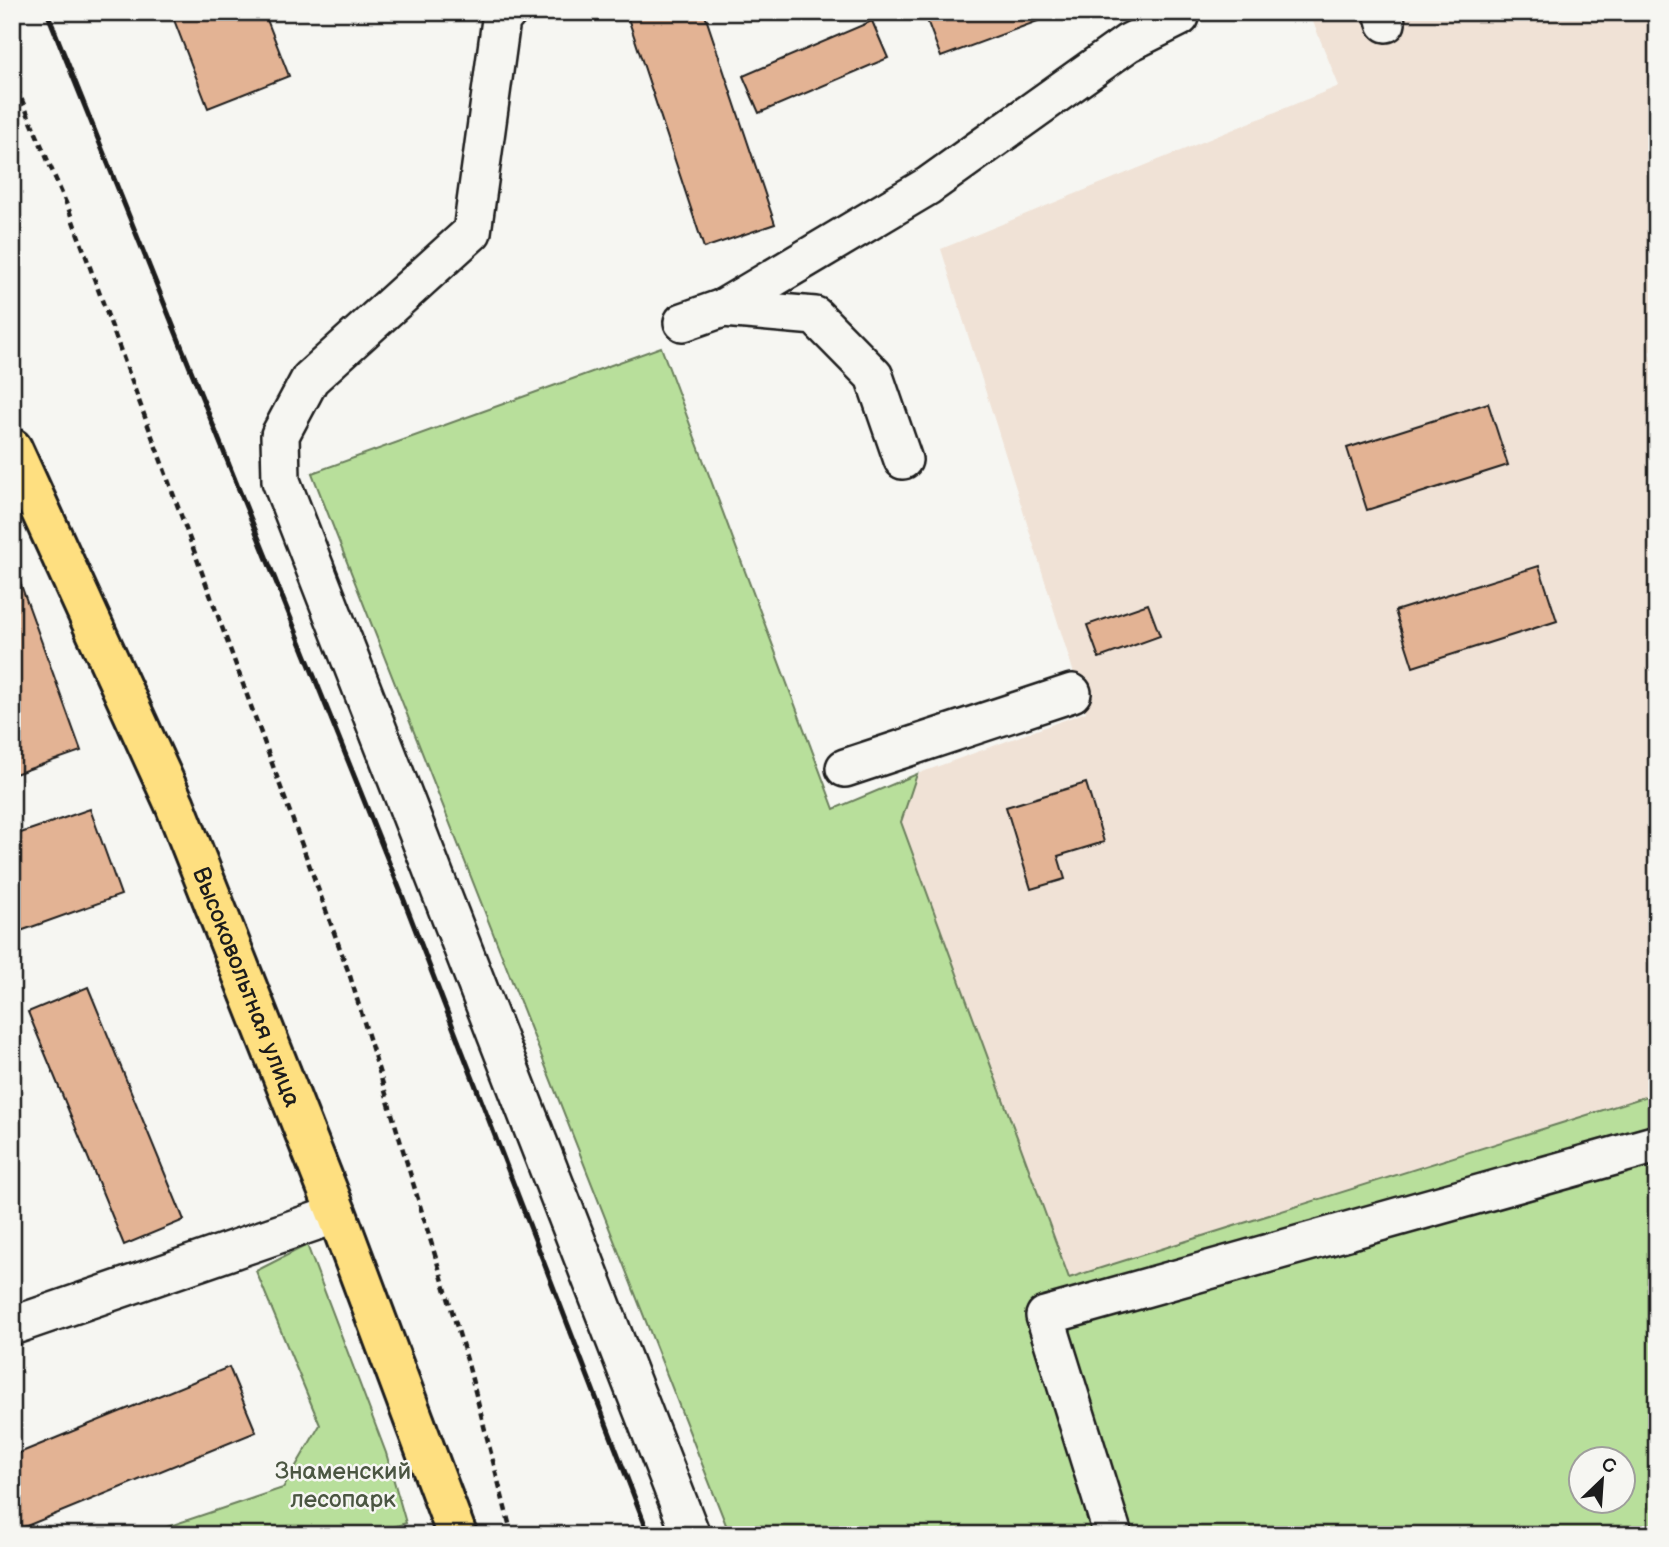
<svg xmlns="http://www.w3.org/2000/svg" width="1669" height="1547" font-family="'Balsamiq Sans',sans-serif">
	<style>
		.built { fill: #f0e2d6 }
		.green { fill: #b8df9b; stroke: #6a7e5c; stroke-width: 2; fill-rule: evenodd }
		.building { fill: #e3b394; stroke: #1c1c1c; stroke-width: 2 }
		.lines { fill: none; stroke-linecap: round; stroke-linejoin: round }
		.minor-casing { stroke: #1c1c1c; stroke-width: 42 }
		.major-casing { stroke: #1c1c1c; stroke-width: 44 }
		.path { stroke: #1c1c1c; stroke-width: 4.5; stroke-dasharray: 7 5; stroke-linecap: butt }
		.minor { stroke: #f6f6f2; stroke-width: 37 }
		.major { stroke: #fedf80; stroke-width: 38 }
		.rail { stroke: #1c1c1c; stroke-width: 5 }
		.labels { text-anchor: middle; stroke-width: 5; stroke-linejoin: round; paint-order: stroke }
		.street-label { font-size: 24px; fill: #1c1c1c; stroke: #f6f6f2 }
		.park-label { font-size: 24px; fill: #4b5642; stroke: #f6f6f2 }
	</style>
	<rect width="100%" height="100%" fill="#f6f6f2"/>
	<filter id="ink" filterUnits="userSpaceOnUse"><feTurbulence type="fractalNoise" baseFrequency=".0143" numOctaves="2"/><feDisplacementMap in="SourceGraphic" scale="14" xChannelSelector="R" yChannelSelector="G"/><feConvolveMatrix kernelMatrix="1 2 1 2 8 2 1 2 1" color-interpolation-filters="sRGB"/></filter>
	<g filter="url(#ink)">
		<polygon class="built" points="1309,12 1657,12 1657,347 1649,352 1657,377 1657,1093 1069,1278 901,822 917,774 1086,712 941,249 1339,86"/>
		<g class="green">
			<path d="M661 347 834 809 917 774 901 822 1069 1278 1657 1093V1535H730L312 473ZM1582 1460H1624V1502H1582Z"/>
			<polygon points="307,1245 386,1453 406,1523 369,1535 143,1535 283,1488 320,1425 256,1271"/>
		</g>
		<g class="building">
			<polygon points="171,12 264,12 289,76 208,108"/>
			<polygon points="626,12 704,12 775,224 704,248"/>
			<polygon points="924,12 1035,12 1038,21 941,57"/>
			<polygon points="872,21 888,58 759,113 743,76"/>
			<polygon points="1488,403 1508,465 1367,510 1347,448"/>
			<polygon points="12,560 81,751 12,775"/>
			<polygon points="1539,566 1557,621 1413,667 1395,611"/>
			<polygon points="1148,604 1160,636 1099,658 1087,625"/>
			<polygon points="1086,783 1104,842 1058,856 1065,879 1031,889 1006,807"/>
			<polygon points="90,809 121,895 12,934 12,836"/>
			<polygon points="88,987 184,1220 124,1245 28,1012"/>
			<polygon points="229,1367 256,1432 12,1532 12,1456"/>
		</g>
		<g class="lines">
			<defs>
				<g id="minor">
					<polyline points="508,12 501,20 472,232 310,379 280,435 281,481 691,1535"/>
					<polyline points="1383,12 1386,23"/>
					<polyline points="723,308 815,316 874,376 903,460"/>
					<polyline points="683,322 723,308 928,186 1128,43 1180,17"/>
					<polyline points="845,768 1072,693"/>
					<polyline points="12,1326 337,1214"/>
					<polyline points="1113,1535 1045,1316 1657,1144"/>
				</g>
				<g id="major">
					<path id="s1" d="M12 448 175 805 337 1214 457 1535"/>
				</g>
			</defs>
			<use href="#minor" class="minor-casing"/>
			<use href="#major" class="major-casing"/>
			<polyline class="path" points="12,77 69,210 350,976 467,1360 512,1535"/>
			<use href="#minor" class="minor"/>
			<use href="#major" class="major"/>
			<polyline class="rail" points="47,12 402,895 649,1535"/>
		</g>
	</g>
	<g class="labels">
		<g class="street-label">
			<text dy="8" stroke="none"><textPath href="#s1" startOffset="588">Высоковольтная улица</textPath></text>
		</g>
		<g class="park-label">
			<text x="343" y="1479">Знаменский<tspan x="343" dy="28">лесопарк</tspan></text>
		</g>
	</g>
	<rect width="1669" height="1547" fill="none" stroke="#f6f6f2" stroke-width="42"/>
	<rect x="21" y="21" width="1627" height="1505" fill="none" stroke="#1c1c1c" stroke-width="2.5" filter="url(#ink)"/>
	<g transform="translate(1602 1480) rotate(25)"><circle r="33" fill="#f6f6f2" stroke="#9f9f9c" stroke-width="2"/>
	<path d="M0-5L12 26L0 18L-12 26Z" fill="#1c1c1c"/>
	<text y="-10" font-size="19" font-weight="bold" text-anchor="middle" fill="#1c1c1c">С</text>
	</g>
</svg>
